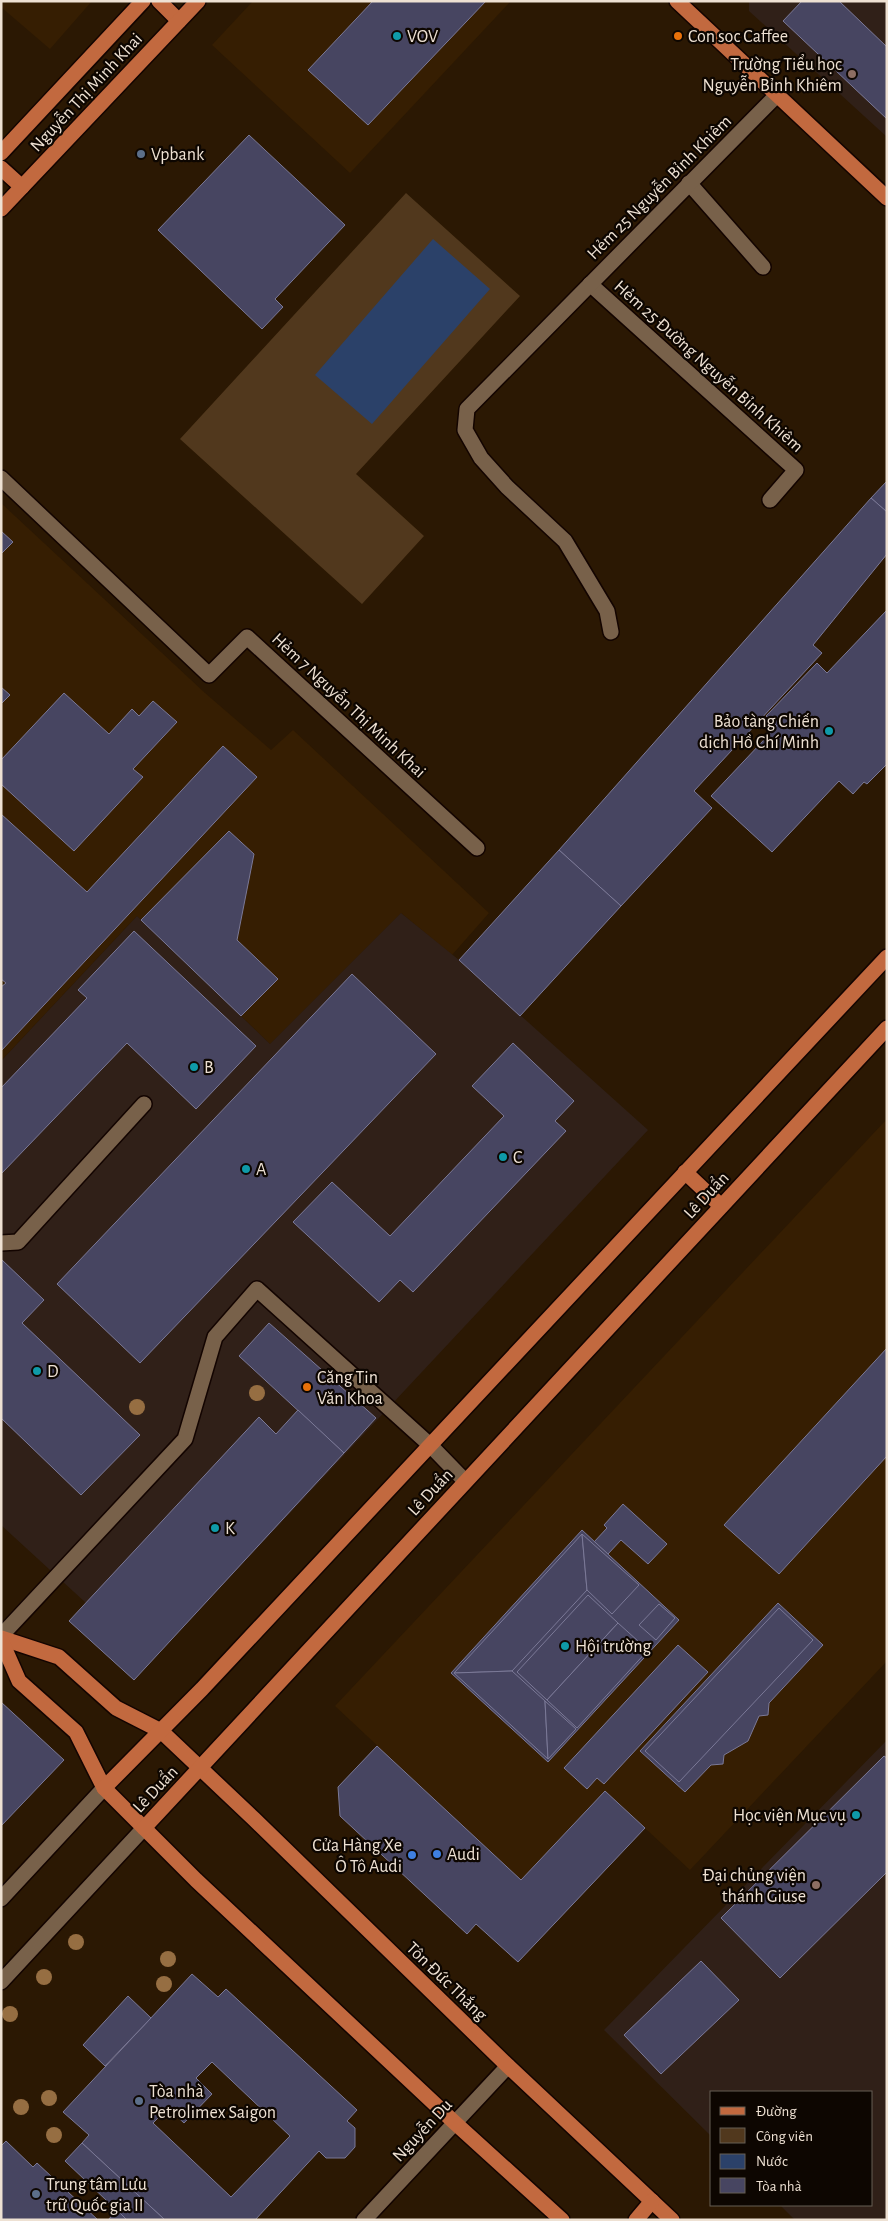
<svg xmlns="http://www.w3.org/2000/svg" width="888" height="2221" font-family="'Alegreya Sans',sans-serif">
	<style>
		.built { fill: #361e02 }
		.education { fill: #302018 }
		.green { fill: #51381d }
		.water { fill: #2b4169 }
		.building { fill: #474561; stroke: #7b7997; fill-rule: evenodd }
		.lines { fill: none; stroke-linecap: round; stroke-linejoin: round }
		.lane-casing { stroke: #130400; stroke-width: 18 }
		.secondary-casing { stroke: #130400; stroke-width: 18 }
		.primary-casing { stroke: #130400; stroke-width: 18 }
		.lane { stroke: #78614a; stroke-width: 15 }
		.secondary { stroke: #78614a; stroke-width: 15 }
		.primary { stroke: #c2693f; stroke-width: 15 }
		.tree { fill: #966e42 }
		.culture-dot { fill: #0f9aa8; stroke: #0d0601; stroke-width: 2 }
		.food-dot { fill: #e8710a; stroke: #0d0601; stroke-width: 2 }
		.education-dot { fill: #8d6e63; stroke: #0d0601; stroke-width: 2 }
		.service-dot { fill: #5c6f8a; stroke: #0d0601; stroke-width: 2 }
		.shop-dot { fill: #3f7fe0; stroke: #0d0601; stroke-width: 2 }
		.labels { text-anchor: middle; stroke-width: 4.5; stroke-linejoin: round; paint-order: stroke }
		.poi-label { font-size: 18px; fill: #eee1d3; stroke: #0d0601; text-anchor: start }
		.street-label { font-size: 18px; fill: #eee1d3; stroke: #0d0601 }
	</style>
	<rect width="100%" height="100%" fill="#2b1803"/>
	<g class="built">
		<polygon points="1,1 92,1 50,49 1,7"/>
		<polygon points="253,1 511,1 350,173 212,45"/>
		<polygon points="1,503 205,693 271,750 293,730 489,913 452,955 401,913 270,1044 137,916 1,1061"/>
		<polygon points="887,1119 887,1661 690,1870 605,1791 521,1880 335,1706"/>
	</g>
	<g class="education">
		<polygon points="749,1 887,1 887,137 749,11"/>
		<polygon points="401,913 459,960 648,1130 134,1680 69,1621 86,1603 1,1525 1,1061 137,916 270,1044"/>
		<polygon points="887,1740 887,2220 795,2220 780,2205 872,2205 872,2092 712,2092 712,2137 604,2030"/>
	</g>
	<polygon class="green" points="406,193 520,296 356,474 424,536 362,604 180,439"/>
	<polygon class="water" points="433,239 490,289 372,424 315,375"/>
	<g class="building">
		<polygon points="373,1 486,1 368,125 308,70"/>
		<polygon points="802,1 839,1 887,47 887,119 783,21"/>
		<polygon points="249,135 345,225 275,299 283,307 262,329 158,230"/>
		<polygon points="887,481 887,512 871,498"/>
		<polygon points="871,498 887,512 887,554 813,645 822,653 694,791 712,808 621,906 559,850"/>
		<polygon points="1,531 13,542 1,554"/>
		<polygon points="887,610 887,764 867,784 864,782 853,794 839,781 772,852 711,796 777,726 766,716 817,663 827,673"/>
		<polygon points="1,687 10,695 1,704"/>
		<polygon points="64,693 109,734 132,709 139,716 153,701 177,722 133,769 143,777 74,851 1,784 1,760"/>
		<polygon points="223,746 257,777 1,1051 1,987 6,983 1,979 1,814 87,892"/>
		<polygon points="229,831 254,854 237,940 278,979 241,1016 141,920"/>
		<polygon points="559,850 621,906 520,1016 459,960"/>
		<polygon points="134,931 256,1046 196,1109 127,1043 1,1174 1,1088 87,998 78,990"/>
		<polygon points="352,974 436,1054 140,1363 57,1284"/>
		<polygon points="513,1043 574,1101 555,1121 566,1131 413,1292 400,1280 379,1302 293,1222 332,1182 390,1236 504,1116 472,1086"/>
		<polygon points="1,1259 44,1300 22,1323 140,1435 81,1495 1,1418"/>
		<polygon points="269,1323 376,1418 344,1453 239,1356"/>
		<polygon points="887,1348 887,1456 779,1574 724,1525"/>
		<polygon points="298,1410 344,1453 134,1680 69,1621 259,1417 276,1434"/>
		<polygon points="623,1504 667,1544 648,1564 621,1540 608,1554 594,1542 607,1528 604,1525"/>
		<polygon points="582,1530 679,1620 548,1762 451,1673"/>
		<polygon points="582,1534 587,1590 512,1671 454,1673"/>
		<polygon points="582,1534 639,1585 612,1614 587,1590"/>
		<polygon points="588,1595 618,1623 547,1700 517,1672"/>
		<polygon points="778,1603 823,1645 769,1703 768,1715 759,1716 748,1741 724,1755 723,1764 711,1765 685,1792 640,1751"/>
		<polygon points="659,1604 675,1618 656,1640 639,1625"/>
		<polygon points="779,1608 813,1640 679,1782 645,1751"/>
		<polygon points="618,1623 648,1650 577,1728 547,1700"/>
		<polygon points="678,1645 708,1672 604,1784 597,1778 587,1789 564,1768"/>
		<polygon points="512,1671 545,1701 548,1759 454,1673"/>
		<polygon points="545,1701 576,1729 548,1759"/>
		<polygon points="1,1702 64,1760 1,1826"/>
		<polygon points="377,1746 521,1880 605,1791 645,1828 518,1962 476,1924 467,1934 340,1816 338,1787"/>
		<polygon points="884,1756 887,1758 887,1872 780,1978 721,1918"/>
		<polygon points="701,1961 739,2000 661,2074 624,2035"/>
		<path d="M192 1974 218 1997 226 1989 357 2110 347 2121 355 2128V2147L345 2158H326L319 2151 255 2220H165L82 2143 89 2135 63 2112ZM212 2062 290 2136 231 2197 153 2123 168 2108 184 2123 212 2094 196 2078Z"/>
		<polygon points="128,1996 151,2018 105,2066 83,2045"/>
		<polygon points="6,2141 33,2167 37,2163 98,2220 1,2220 1,2146"/>
		<polygon points="82,2143 165,2220 127,2220 65,2161"/>
		<polygon points="117,2210 127,2220 108,2220"/>
	</g>
	<g class="lines">
		<defs>
			<g id="lane">
				<polyline points="689,183 763,267"/>
				<polyline points="590,284 796,470 770,500"/>
				<polyline points="1,478 209,675 247,637 477,848"/>
				<polyline points="611,632 607,611 565,541 507,487 481,458 465,430 467,409 777,95"/>
				<polyline points="1,1243 18,1242 144,1104"/>
				<polyline points="1,1636 185,1439 215,1337 257,1289 430,1445 465,1481"/>
			</g>
			<g id="secondary">
				<polyline points="1,1899 104,1788"/>
				<polyline points="1,1982 144,1828"/>
				<polyline points="364,2220 508,2066"/>
			</g>
			<g id="primary">
				<polyline points="159,1 179,21"/>
				<polyline points="677,1 887,198"/>
				<polyline points="1,153 143,1"/>
				<polyline points="1,168 22,187"/>
				<polyline points="1,209 198,1"/>
				<polyline points="685,1172 721,1206"/>
				<polyline points="1,1638 59,1657 116,1708 161,1731 254,1819 508,2066 672,2220"/>
				<polyline points="1,1640 19,1681 76,1732 104,1788 196,1880 454,2122 562,2220"/>
				<polyline points="104,1788 202,1689 887,957"/>
				<polyline points="144,1828 887,1028"/>
				<polyline points="636,2220 652,2201"/>
			</g>
		</defs>
		<use href="#lane" class="lane-casing"/>
		<use href="#secondary" class="secondary-casing"/>
		<use href="#primary" class="primary-casing"/>
		<use href="#lane" class="lane"/>
		<use href="#secondary" class="secondary"/>
		<use href="#primary" class="primary"/>
	</g>
	<g class="tree">
		<circle cx="257" cy="1393" r="8"/>
		<circle cx="137" cy="1407" r="8"/>
		<circle cx="76" cy="1942" r="8"/>
		<circle cx="168" cy="1959" r="8"/>
		<circle cx="44" cy="1977" r="8"/>
		<circle cx="164" cy="1984" r="8"/>
		<circle cx="10" cy="2014" r="8"/>
		<circle cx="49" cy="2098" r="8"/>
		<circle cx="21" cy="2107" r="8"/>
		<circle cx="54" cy="2135" r="8"/>
	</g>
	<g class="culture-dot">
		<circle cx="397" cy="36" r="5"/>
		<circle cx="829" cy="731" r="5"/>
		<circle cx="194" cy="1067" r="5"/>
		<circle cx="503" cy="1157" r="5"/>
		<circle cx="246" cy="1169" r="5"/>
		<circle cx="37" cy="1371" r="5"/>
		<circle cx="215" cy="1528" r="5"/>
		<circle cx="565" cy="1646" r="5"/>
		<circle cx="856" cy="1815" r="5"/>
	</g>
	<g class="food-dot">
		<circle cx="678" cy="36" r="5"/>
		<circle cx="307" cy="1387" r="5"/>
	</g>
	<g class="education-dot">
		<circle cx="852" cy="74" r="5"/>
		<circle cx="816" cy="1885" r="5"/>
	</g>
	<g class="service-dot">
		<circle cx="141" cy="154" r="5"/>
		<circle cx="139" cy="2101" r="5"/>
		<circle cx="36" cy="2194" r="5"/>
	</g>
	<g class="shop-dot">
		<circle cx="437" cy="1854" r="5"/>
		<circle cx="412" cy="1855" r="5"/>
	</g>
	<g class="labels">
		<g class="poi-label">
			<text x="407" y="42">VOV</text>
			<text x="688" y="42">Con soc Caffee</text>
			<text x="842" y="70" text-anchor="end">Trường Tiểu học<tspan x="842" dy="21">Nguyễn Bỉnh Khiêm</tspan></text>
			<text x="151" y="160">Vpbank</text>
			<text x="819" y="727" text-anchor="end">Bảo tàng Chiến<tspan x="819" dy="21">dịch Hồ Chí Minh</tspan></text>
			<text x="204" y="1073">B</text>
			<text x="513" y="1163">C</text>
			<text x="256" y="1175">A</text>
			<text x="47" y="1377">D</text>
			<text x="317" y="1383">Căng Tin<tspan x="317" dy="21">Văn Khoa</tspan></text>
			<text x="225" y="1534">K</text>
			<text x="575" y="1652">Hội trường</text>
			<text x="846" y="1821" text-anchor="end">Học viện Mục vụ</text>
			<text x="402" y="1851" text-anchor="end">Cửa Hàng Xe<tspan x="402" dy="21">Ô Tô Audi</tspan></text>
			<text x="447" y="1860">Audi</text>
			<text x="806" y="1881" text-anchor="end">Đại chủng viện<tspan x="806" dy="21">thánh Giuse</tspan></text>
			<text x="149" y="2097">Tòa nhà<tspan x="149" dy="21">Petrolimex Saigon</tspan></text>
			<text x="46" y="2190">Trung tâm Lưu<tspan x="46" dy="21">trữ Quốc gia II</tspan></text>
		</g>
		<g class="street-label">
			<text transform="translate(86 92) rotate(-47)" y="6">Nguyễn Thị Minh Khai</text>
			<text transform="translate(659 187) rotate(-45)" y="6">Hẻm 25 Nguyễn Bỉnh Khiêm</text>
			<text transform="translate(709 366) rotate(42)" y="6">Hẻm 25 Đường Nguyễn Bỉnh Khiêm</text>
			<text transform="translate(349 705) rotate(43)" y="6">Hẻm 7 Nguyễn Thị Minh Khai</text>
			<text transform="translate(706 1195) rotate(-47)" y="6">Lê Duẩn</text>
			<text transform="translate(430 1492) rotate(-47)" y="6">Lê Duẩn</text>
			<text transform="translate(155 1789) rotate(-47)" y="6">Lê Duẩn</text>
			<text transform="translate(447 1981) rotate(44)" y="6">Tôn Đức Thắng</text>
			<text transform="translate(422 2130) rotate(-47)" y="6">Nguyễn Du</text>
		</g>
	</g>
	<rect width="888" height="2221" fill="none" stroke="#eee1d3" stroke-width="5"/>
	<rect x="710" y="2091" width="162" height="115" fill="#0d0601" stroke="#675e55"/>
	<rect x="720" y="2107" width="25" height="8" fill="#c2693f" stroke="#675e55"/>
	<text x="756" y="2116" font-size="15" fill="#eee1d3">Đường</text>
	<rect x="720" y="2128" width="25" height="15" fill="#51381d" stroke="#675e55"/>
	<text x="756" y="2141" font-size="15" fill="#eee1d3">Công viên</text>
	<rect x="720" y="2154" width="25" height="15" fill="#2b4169" stroke="#675e55"/>
	<text x="756" y="2166" font-size="15" fill="#eee1d3">Nước</text>
	<rect x="720" y="2178" width="25" height="15" fill="#474561" stroke="#675e55"/>
	<text x="756" y="2191" font-size="15" fill="#eee1d3">Tòa nhà</text>
</svg>
